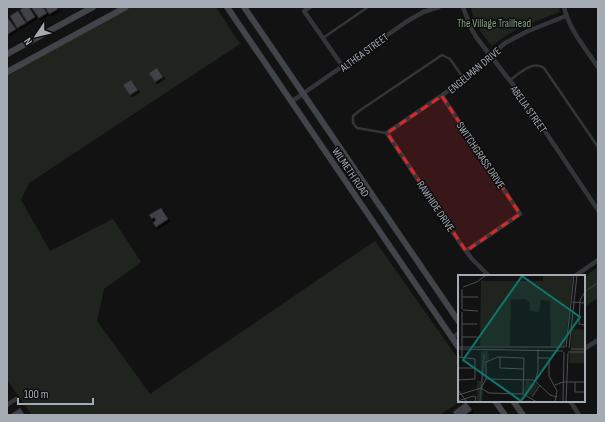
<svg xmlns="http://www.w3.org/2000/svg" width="605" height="422" font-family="'Sofia Sans Condensed',sans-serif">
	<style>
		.green { fill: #1f251e }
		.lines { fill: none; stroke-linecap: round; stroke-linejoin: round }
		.stream { stroke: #2c363b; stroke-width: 1.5 }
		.building { fill: #414246; stroke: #2c2c2f; filter: url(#shadow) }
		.lane { stroke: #333538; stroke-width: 2.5 }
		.street { stroke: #333538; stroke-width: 4.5 }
		.secondary { stroke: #414448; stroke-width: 6 }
		.marked { fill: #d62828; fill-opacity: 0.2; stroke: #d62828; stroke-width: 3; stroke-dasharray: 8 5; stroke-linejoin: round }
		.labels { text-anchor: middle; stroke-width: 3; stroke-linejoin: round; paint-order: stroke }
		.park-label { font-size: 11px; fill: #809c7d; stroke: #0d0d0e }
		.street-label { font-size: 11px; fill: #a4abb3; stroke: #0d0d0e }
		.inset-river { fill: none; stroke: #2c363b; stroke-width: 2 }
		.inset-road { fill: none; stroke: #4c4f53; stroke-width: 1 }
		.view { fill: #0f766e; fill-opacity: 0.15; stroke: #0f766e; stroke-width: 2 }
		.inset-edge { fill: none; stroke: #a4abb3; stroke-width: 2 }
	</style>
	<defs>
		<filter id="shadow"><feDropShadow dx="2" dy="2" stdDeviation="0" flood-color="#0009"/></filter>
	</defs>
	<rect width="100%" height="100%" fill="#121213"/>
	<g class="green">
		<polygon points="132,7 216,7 240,44 29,183 21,200 50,251 113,219 141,262 104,289 97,321 150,394 375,241 459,360 459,401 461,401 440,415 32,415 7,380 7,71 95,24"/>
		<path d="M471 7H559L560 12C536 21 512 29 492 46 482 34 473 23 471 7Z"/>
		<polygon points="598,267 598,298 584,307 584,277"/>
	</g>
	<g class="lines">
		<polyline class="stream" points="584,292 598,283"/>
	</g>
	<g class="building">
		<polygon points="24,7 29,7 35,17 27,22 20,10"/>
		<polygon points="31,7 43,7 47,13 39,18"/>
		<polygon points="45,7 56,7 58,9 49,14"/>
		<polygon points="18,11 26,23 17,28 10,16"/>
		<polygon points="7,17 16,29 8,34 7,32"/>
		<polygon points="157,68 163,77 155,82 149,73"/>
		<polygon points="131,80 138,90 130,95 123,85"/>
		<polygon points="161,208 168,219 156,227 153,223 156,220 154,217 152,219 149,215"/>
		<polygon points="466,402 472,410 465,415 455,415 453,412"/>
		<polygon points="20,408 25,415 10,415"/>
	</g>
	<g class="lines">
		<g class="lane">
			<polyline points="323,38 368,7"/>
			<path d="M510 80C519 74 532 60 544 68L598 147"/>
			<polyline points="386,133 357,128 353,123 353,116 359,111 442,55 450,59 464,79"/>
		</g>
		<g class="street">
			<polyline points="310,7 304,11 343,67"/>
			<polyline points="463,7 470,26 476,37 518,91 598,210"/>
			<path d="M564 7C569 29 585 48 598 67"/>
			<polyline points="442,96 520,214 466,251"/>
			<polyline points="291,102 406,22 423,12 439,7"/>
			<polyline points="489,276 472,259 460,243 387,133 464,80 505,43 528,31 566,16"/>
			<polyline points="575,276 598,260"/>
			<polyline points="452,338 459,333"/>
			<polyline points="584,349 598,340"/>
			<polyline points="570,401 579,415"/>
			<polyline points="7,405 16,399"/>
		</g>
		<g class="secondary">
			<polyline points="227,7 459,348"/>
			<polyline points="244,7 459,322"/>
			<polyline points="7,54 93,7"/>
			<polyline points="7,72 126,7"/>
			<polyline points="495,401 505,415"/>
			<polyline points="513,401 523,415"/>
		</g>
	</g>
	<path class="marked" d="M442 96 520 214 466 251 387 133Z"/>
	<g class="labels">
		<g class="park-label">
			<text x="494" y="27">The Village Trailhead</text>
		</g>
		<g class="street-label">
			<text transform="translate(364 52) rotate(-36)" y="4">ALTHEA STREET</text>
			<text transform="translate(474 70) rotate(-40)" y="4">ENGELMAN DRIVE</text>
			<text transform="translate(529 109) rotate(55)" y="4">ABELIA STREET</text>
			<text transform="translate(481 155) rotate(56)" y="4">SWITCHGRASS DRIVE</text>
			<text transform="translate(351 172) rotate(56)" y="4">WILMETH ROAD</text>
			<text transform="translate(436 206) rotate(56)" y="4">RAWHIDE DRIVE</text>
		</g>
	</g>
	<g transform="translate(458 275)">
		<rect width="127" height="127" fill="#121213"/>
		<path d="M85 0H115L107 72 93 71 92 26 83 25 81 37 72 36V28L68 24 53 25 52 71H22L23 6H85ZM114 54 127 55V88H111ZM23 76H30L31 84 27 87 24 127H19V106H23ZM68 106 80 110 74 121 66 118Z" fill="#1f251e"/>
		<path class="inset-river" d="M22 127 26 80"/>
		<path class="inset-road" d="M40 0H73M5 12 19 7 28 0M127 17 122 25 121 49 127 50M4 22H20M114 27 127 28M4 34V14M5 35 20 36M4 49H19M4 62H19M0 72H107M108 72 116 0M111 73 119 0M0 74 105 76M113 74H127M110 77H127M0 82 17 84V104L0 105M4 82V37M42 82V93L66 94M80 83H91V101L99 116 97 127M0 93H17M28 104 76 105 92 120 99 122M77 106 80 96V74M117 107V117H127M97 110 105 107H127M23 113 31 118 65 119 79 127M0 115 9 127M0 120 23 113 28 104V87L40 82 66 83 65 119M74 122 82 110M0 126 15 121 18 122 17 127M105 127 106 77M108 127 110 78"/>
		<path class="view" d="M64 1 122 42 63 126 5 85Z"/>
		<rect width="127" height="127" class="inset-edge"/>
	</g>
	<rect width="605" height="422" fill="none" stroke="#a4abb3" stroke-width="16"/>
	<g transform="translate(36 36) rotate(235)" stroke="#0d0d0e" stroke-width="3" paint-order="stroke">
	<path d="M0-3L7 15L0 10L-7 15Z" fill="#a4abb3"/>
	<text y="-6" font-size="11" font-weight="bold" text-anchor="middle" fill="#a4abb3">N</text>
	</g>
	<path d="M18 398v6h75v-6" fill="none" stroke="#a4abb3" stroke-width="2"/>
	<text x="24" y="398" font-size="12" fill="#a4abb3" stroke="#0d0d0e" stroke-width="3" paint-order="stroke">100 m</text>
</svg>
